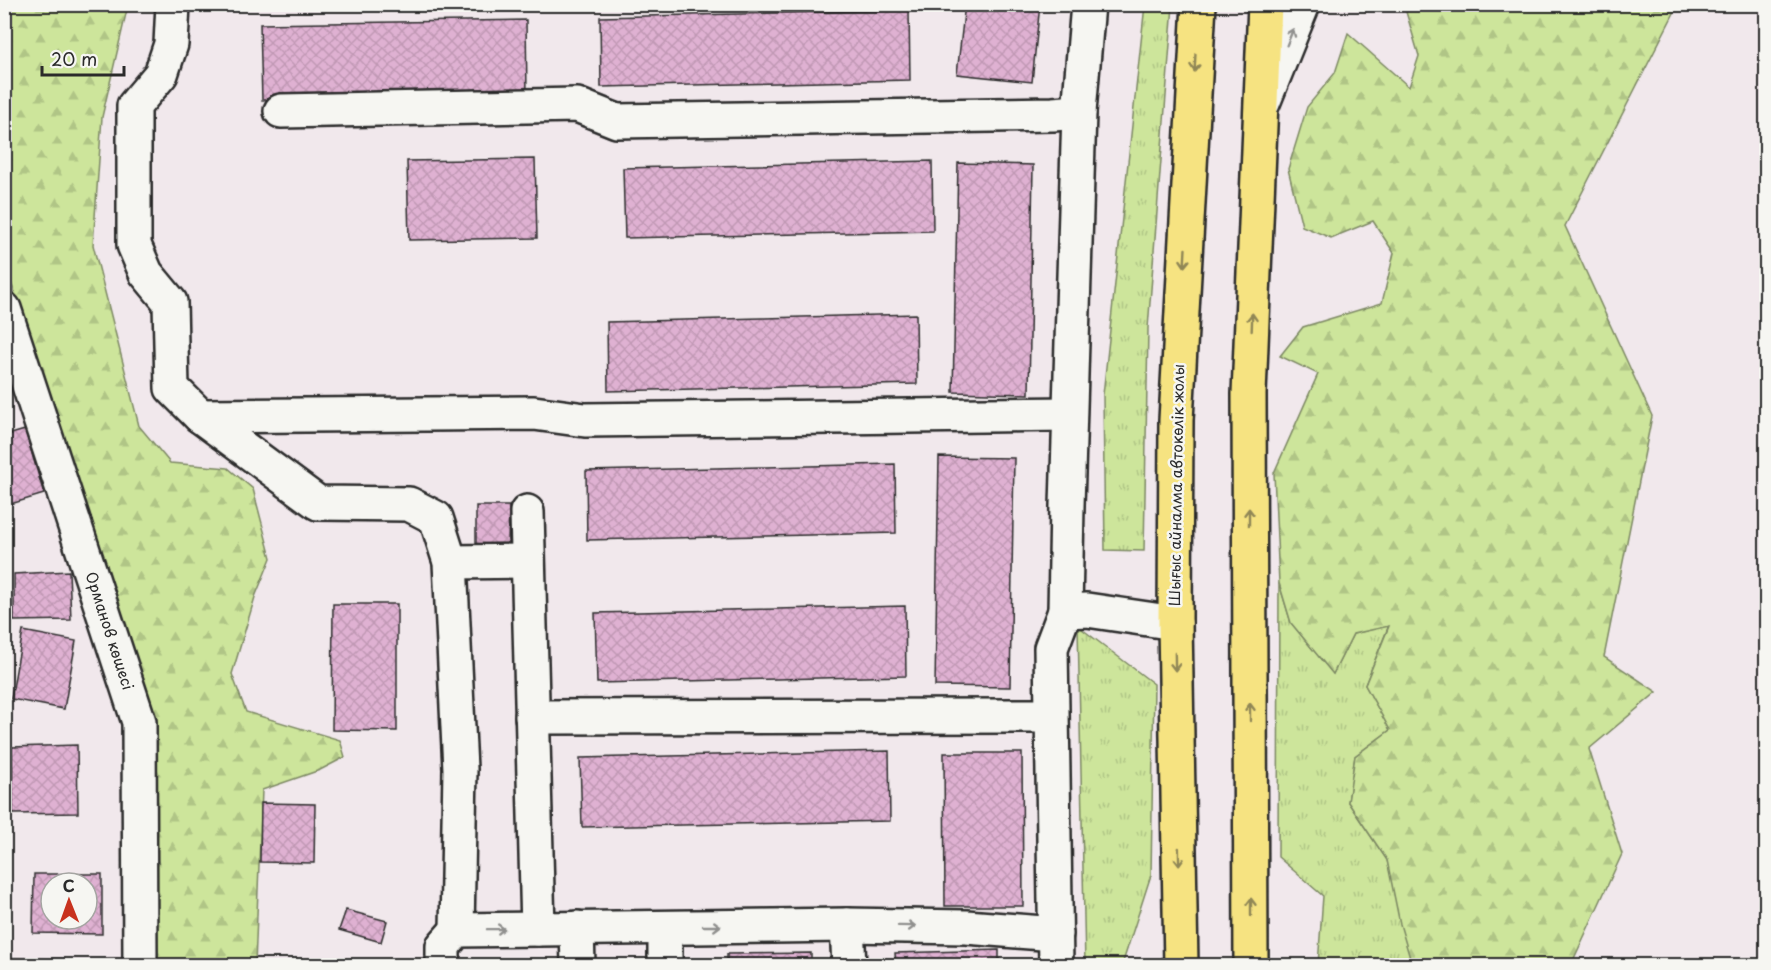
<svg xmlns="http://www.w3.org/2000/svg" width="1771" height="970" font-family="'Playpen Sans',sans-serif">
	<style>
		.grass { fill: url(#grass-tufts); stroke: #7c8863; stroke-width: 1.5 }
		.forest { fill: url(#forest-firs); stroke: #7c8863; stroke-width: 1.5 }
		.building { fill: url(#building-cross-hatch); stroke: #2b2b2b; stroke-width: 1.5; fill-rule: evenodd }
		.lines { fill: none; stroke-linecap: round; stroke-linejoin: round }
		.minor-casing { stroke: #2b2b2b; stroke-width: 38 }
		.major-casing { stroke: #2b2b2b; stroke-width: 38 }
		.minor { stroke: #f6f6f2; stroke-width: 33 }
		.major { stroke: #f6e381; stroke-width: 33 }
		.oneway { stroke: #90908e }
		.oneway2 { stroke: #908756 }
		.labels { text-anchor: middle; stroke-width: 5; stroke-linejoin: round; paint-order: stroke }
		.street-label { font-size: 15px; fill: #2b2b2b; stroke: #f6f6f2 }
	</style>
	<defs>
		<pattern id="grass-tufts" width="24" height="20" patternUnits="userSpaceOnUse" patternTransform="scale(1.5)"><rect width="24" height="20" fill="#cde59b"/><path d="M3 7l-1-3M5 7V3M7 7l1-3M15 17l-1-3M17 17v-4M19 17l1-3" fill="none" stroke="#b0c586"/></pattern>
		<pattern id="forest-firs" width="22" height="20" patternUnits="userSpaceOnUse" patternTransform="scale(1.5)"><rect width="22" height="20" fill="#cde59b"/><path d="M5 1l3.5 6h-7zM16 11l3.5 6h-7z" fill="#b0c586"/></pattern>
		<pattern id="building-cross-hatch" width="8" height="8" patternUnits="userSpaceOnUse" patternTransform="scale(1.5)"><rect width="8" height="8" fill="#dfb1d2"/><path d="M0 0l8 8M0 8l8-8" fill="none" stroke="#c098b4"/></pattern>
	</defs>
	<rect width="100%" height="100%" fill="#f1e8ec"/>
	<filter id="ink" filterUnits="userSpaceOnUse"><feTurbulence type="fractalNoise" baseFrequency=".0167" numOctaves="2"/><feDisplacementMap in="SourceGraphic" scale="12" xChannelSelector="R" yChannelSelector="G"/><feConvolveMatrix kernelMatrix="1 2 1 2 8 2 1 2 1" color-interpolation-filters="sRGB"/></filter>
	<g filter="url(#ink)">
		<g class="grass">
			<polygon points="1145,5 1173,5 1148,328 1144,551 1105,550 1103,395"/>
			<polygon points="1279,583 1291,623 1333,674 1353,634 1389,625 1365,685 1390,730 1355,756 1348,802 1387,860 1413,965 1318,965 1323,896 1278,857"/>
			<polygon points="1078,626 1154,684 1151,875 1122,965 1085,965"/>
		</g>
		<g class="forest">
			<polygon points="4,5 128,5 102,117 93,245 139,426 170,463 228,468 253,489 271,558 255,597 232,674 246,712 340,740 345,757 320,770 262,790 255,965 158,965 151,901 145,704 5,263"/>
			<polygon points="1404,5 1678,5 1565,226 1652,416 1604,657 1657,692 1589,749 1622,854 1571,965 1412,965 1400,924 1387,860 1348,802 1355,756 1390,730 1365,685 1389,626 1353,634 1333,674 1291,623 1279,583 1274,473 1318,374 1280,356 1303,327 1382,303 1394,253 1373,221 1331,238 1302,226 1288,169 1307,107 1335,73 1348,33 1409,87 1419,56"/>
		</g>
		<g class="building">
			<polygon points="965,4 1040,4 1032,82 957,74"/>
			<polygon points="909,10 910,80 601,87 600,17"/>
			<polygon points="526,20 527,95 262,100 260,24"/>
			<polygon points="535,159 537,238 409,240 407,161"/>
			<polygon points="932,161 933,231 625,238 623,168"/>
			<polygon points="958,163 1033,165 1029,394 953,392"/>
			<polygon points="916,314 917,384 608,391 607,322"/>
			<polygon points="25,430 44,494 4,506 4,436"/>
			<polygon points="939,457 1014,458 1010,687 935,686"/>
			<polygon points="895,464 896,533 587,540 586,471"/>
			<polygon points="476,506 509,506 508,545 476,545"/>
			<polygon points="69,571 71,620 14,621 14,574"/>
			<polygon points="333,604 397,604 397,731 332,730"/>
			<polygon points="905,606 906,676 597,683 595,613"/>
			<polygon points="23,631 76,641 64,709 11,699"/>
			<polygon points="77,745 78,813 13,814 12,747"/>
			<polygon points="889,751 890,821 582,827 580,758"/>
			<polygon points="944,753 1022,753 1023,906 945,906"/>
			<polygon points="261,803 315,804 314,863 260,862"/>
			<path d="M34 874H102V934L33 933ZM51 883H87V919H51Z"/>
			<polygon points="346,910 387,921 381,942 339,930"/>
			<polygon points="999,950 999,966 896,966 895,953"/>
			<polygon points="811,953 811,960 829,960 829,966 727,966 727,954"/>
			<polygon points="4,958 62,959 61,966 4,966"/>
		</g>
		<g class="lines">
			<defs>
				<g id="minor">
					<polyline points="173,4 171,44 161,74 134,106 134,245 146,273 170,302 172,388 200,416 318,503 409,504 436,518 450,562 460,769 457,930"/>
					<polyline points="1263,103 1303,4"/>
					<polyline points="281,111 577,105 617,121 1053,114 1079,112"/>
					<polyline points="4,309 139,722 140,966"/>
					<polyline points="200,416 534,413 585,420 1069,414"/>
					<polyline points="527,512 538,929"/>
					<polyline points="450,562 528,561"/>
					<polyline points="1065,611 1067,506 1079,112 1088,4"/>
					<polyline points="532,717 1051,716"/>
					<polyline points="847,925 849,966"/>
					<polyline points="577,928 578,966"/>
					<polyline points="665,928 665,966"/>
					<polyline points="443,966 443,946 457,930 847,925 966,927 1056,934"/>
					<polyline points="1056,966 1051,648 1065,611 1087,610 1175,623"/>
				</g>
				<g id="major">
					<polyline points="1181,966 1175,623 1176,420 1199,4"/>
					<polyline points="1251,966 1249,394 1265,4"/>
				</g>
			</defs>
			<use href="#minor" class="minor-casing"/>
			<use href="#major" class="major-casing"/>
			<use href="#minor" class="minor"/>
			<use href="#major" class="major"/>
		</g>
		<defs><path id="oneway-shaft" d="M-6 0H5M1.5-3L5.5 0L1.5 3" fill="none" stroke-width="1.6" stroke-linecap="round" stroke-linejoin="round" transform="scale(1.5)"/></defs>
		<g class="oneway">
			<use href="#oneway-shaft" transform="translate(1290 37) rotate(-68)"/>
			<use href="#oneway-shaft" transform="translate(712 926)"/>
			<use href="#oneway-shaft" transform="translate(907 926) rotate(1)"/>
			<use href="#oneway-shaft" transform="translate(496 929) rotate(-1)"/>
		</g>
		<g class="oneway2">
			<use href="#oneway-shaft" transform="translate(1195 63) rotate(93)"/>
			<use href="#oneway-shaft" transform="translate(1185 258) rotate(93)"/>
			<use href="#oneway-shaft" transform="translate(1252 322) rotate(-88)"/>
			<use href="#oneway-shaft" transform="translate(1249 517) rotate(-90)"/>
			<use href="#oneway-shaft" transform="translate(1175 662) rotate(89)"/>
			<use href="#oneway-shaft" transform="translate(1250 712) rotate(-90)"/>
			<use href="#oneway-shaft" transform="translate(1179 857) rotate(89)"/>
			<use href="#oneway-shaft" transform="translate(1251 907) rotate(-90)"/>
		</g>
	</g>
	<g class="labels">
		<g class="street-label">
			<text transform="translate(1177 485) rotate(-89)" y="5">Шығыс айналма автокөлік жолы</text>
			<text transform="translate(109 631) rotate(72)" y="5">Орманов көшесі</text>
		</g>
	</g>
	<rect width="1771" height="970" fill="none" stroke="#f6f6f2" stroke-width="24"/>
	<rect x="12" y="12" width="1747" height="946" fill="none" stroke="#2b2b2b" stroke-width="2" filter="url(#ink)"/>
	<g transform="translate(69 901) rotate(359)"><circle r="28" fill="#f6f6f2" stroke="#a5a5a2" stroke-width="1.5"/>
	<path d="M0-4.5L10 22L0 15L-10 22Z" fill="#c8321e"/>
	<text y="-9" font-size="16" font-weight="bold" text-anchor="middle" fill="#2b2b2b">С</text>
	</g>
	<path d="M42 66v9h82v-9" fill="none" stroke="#2b2b2b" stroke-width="3"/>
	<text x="51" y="66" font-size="18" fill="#2b2b2b" stroke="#f6f6f2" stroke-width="4.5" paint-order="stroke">20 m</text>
</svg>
